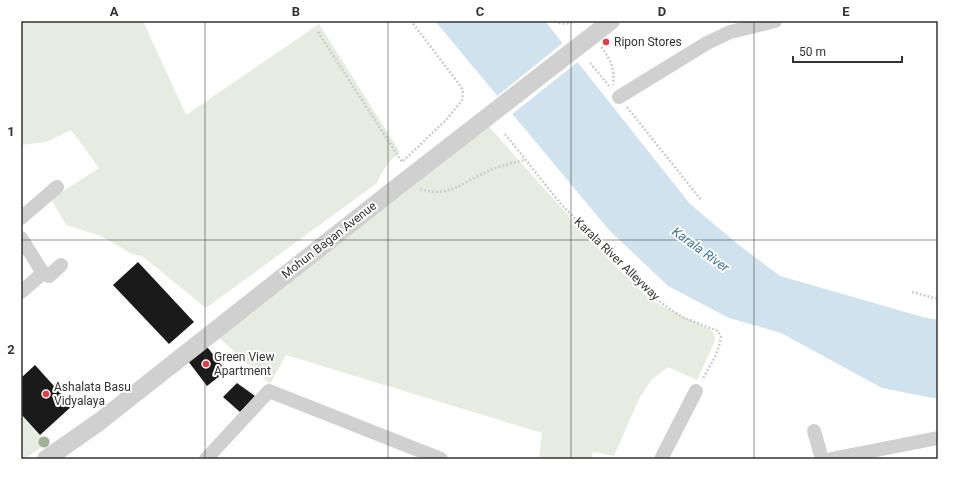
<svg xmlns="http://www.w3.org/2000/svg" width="959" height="480" font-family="Roboto,sans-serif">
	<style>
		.green { fill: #e6ecdf }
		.water { fill: #cfe2ee }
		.pier { fill: #fff }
		.building { fill: #1a1a1a }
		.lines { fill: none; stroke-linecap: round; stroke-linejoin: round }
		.path { stroke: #cdcdcd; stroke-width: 2.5; stroke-dasharray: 2 2; stroke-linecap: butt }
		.minor { stroke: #d0d0d0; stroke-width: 14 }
		.tertiary { stroke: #d0d0d0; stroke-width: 18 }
		.tree { fill: #a2b095 }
		.grid { fill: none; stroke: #333; stroke-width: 1; stroke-opacity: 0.55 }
		.poi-dot { fill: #e63946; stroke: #fff; stroke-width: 1.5 }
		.labels { text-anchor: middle; stroke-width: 4; stroke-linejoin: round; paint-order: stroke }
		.poi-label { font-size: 12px; fill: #333; stroke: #fff; text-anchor: start }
		.street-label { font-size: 12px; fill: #333; stroke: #fff }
		.water-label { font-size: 13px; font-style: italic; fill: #3f7597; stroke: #fff }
		.neatline { fill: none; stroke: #333; stroke-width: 1.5 }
		.grid-label { font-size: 13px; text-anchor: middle; font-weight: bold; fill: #333 }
	</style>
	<rect width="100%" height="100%" fill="#fff"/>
	<g class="green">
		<path d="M21 21H143L186 115 319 24 400 152C388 162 383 169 377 183L206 308 142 256 132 254 101 236 66 225 51 199 99 168 71 130 46 142 21 145Z"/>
		<polygon points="485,122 539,183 610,261 652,301 709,329 712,331 715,336 714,343 697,380 668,367 651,380 639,399 614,456 593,452 591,459 539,459 542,433 286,355 270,384 216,335"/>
		<polygon points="21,414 47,443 25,459 21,459"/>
	</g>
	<polygon class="water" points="435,21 545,21 690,204 740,246 780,276 919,316 938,320 938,399 882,388 781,333 729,318 668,286 609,230"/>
	<polygon class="pier" points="564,42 579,61 511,115 496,97"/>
	<g class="building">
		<polygon points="138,262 194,322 169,344 113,285"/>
		<polygon points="204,343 226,371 207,386 185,357"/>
		<polygon points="35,365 72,406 40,435 21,414 21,378"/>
		<polygon points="237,383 255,396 240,412 223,397"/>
	</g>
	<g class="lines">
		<g class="path">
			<path d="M555 21C562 25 568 24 575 21"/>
			<polyline points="318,32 402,162"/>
			<path d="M601 47C611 60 615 69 613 85"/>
			<polyline points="590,63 611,88"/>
			<polyline points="627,107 701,200"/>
			<polyline points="505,134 560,203 630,276 656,299 670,309 682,317 718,331 721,337 719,346 715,357 702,380"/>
			<polyline points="403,161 446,120 460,103 462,100 463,93 462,89 459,84 411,21"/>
			<path d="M420 189C450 198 461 183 486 172 499 166 512 163 525 160"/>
			<polyline points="912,292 938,299"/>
		</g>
		<g class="minor">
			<polyline points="619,97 707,43 730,32 775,21"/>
			<polyline points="21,218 57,187"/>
			<polyline points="21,238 43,273 21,292"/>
			<polyline points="43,273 49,276 61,265"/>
			<polyline points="814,431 822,459"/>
			<polyline points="206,459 269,391 441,459"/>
			<polyline points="661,459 696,391"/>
			<polyline points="831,459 938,438"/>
		</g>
		<polyline class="tertiary" points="46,459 99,422 392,191 611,21"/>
	</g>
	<circle class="tree" cx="44" cy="442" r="5.5"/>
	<path class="grid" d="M205 21V459M388 21V459M571 21V459M754 21V459M21 240H938"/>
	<g class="poi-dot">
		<circle cx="606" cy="42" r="4"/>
		<circle cx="206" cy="364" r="4"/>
		<circle cx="46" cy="394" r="4"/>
	</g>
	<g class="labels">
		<g class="poi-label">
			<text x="614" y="46">Ripon Stores</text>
			<text x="214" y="361">Green View<tspan x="214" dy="14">Apartment</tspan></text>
			<text x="54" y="391">Ashalata Basu<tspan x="54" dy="14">Vidyalaya</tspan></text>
		</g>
		<g class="street-label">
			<text transform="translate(329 240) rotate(-38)" y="4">Mohun Bagan Avenue</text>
			<text transform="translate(617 259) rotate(44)" y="4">Karala River Alleyway</text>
		</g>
		<g class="water-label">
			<text transform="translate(701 249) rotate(36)" y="5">Karala River</text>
		</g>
	</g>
	<rect width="959" height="480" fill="none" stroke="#ffffff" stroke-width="44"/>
	<path d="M793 56v6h109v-6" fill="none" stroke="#333333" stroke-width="2"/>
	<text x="799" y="56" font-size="12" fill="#333333" stroke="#ffffff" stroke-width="3" paint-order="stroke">50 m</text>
	<rect x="22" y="22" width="915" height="436" class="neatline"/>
	<g class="grid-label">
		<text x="114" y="16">A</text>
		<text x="296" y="16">B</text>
		<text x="480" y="16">C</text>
		<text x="662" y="16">D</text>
		<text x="846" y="16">E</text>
		<text x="11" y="136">1</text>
		<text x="11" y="354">2</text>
	</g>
</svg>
